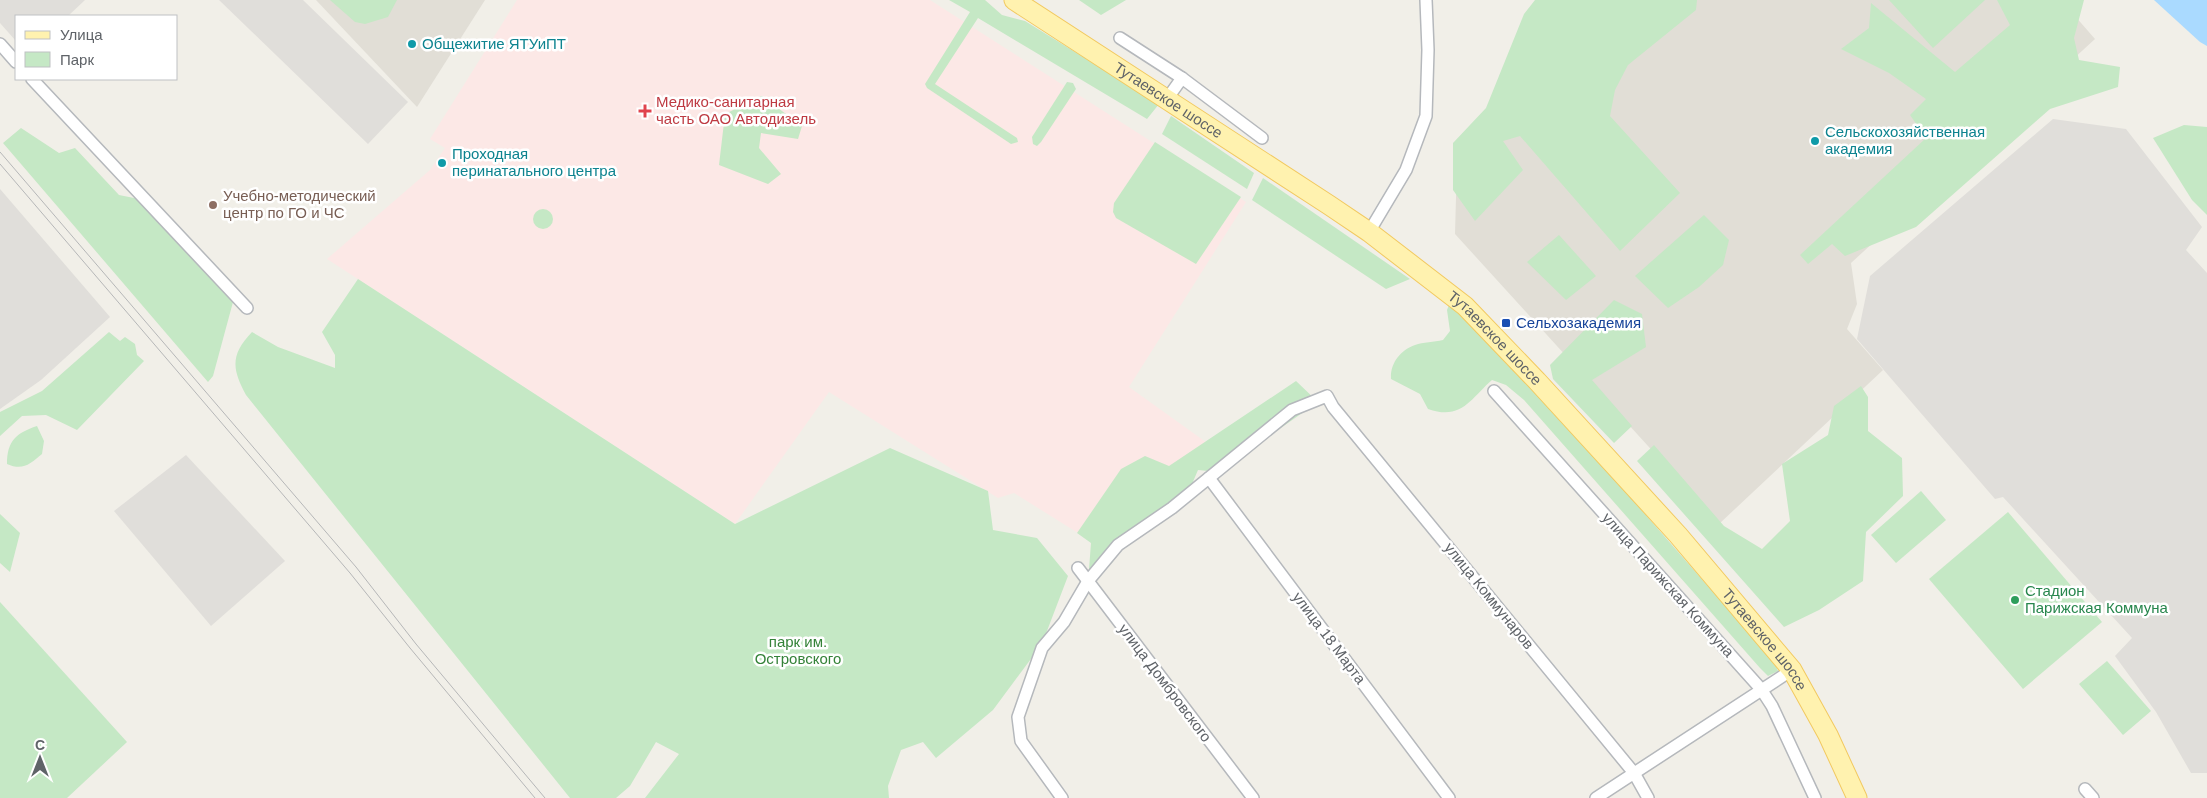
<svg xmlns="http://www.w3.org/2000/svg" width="2207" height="798" font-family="Helvetica,sans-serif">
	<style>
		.industrial { fill: #e0deda }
		.education { fill: #e1ded6 }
		.medical { fill: #fce8e6 }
		.green { fill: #c5e8c5 }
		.water { fill: #aadaff }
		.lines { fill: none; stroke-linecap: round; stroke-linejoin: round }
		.minor-casing { stroke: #b5b8bc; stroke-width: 14 }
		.primary-casing { stroke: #f2c960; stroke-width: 21 }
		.minor { stroke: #fff; stroke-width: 11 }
		.primary { stroke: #fff2af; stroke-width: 19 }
		.tram { stroke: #b6b7b8; stroke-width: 1 }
		.culture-dot { fill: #0f9aa8; stroke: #fff; stroke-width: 2 }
		.health-dot { fill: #e0444e; stroke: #fff; stroke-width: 2 }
		.education-dot { fill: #8d6e63; stroke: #fff; stroke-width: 2 }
		.transit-dot { fill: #1a4fb4; stroke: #fff; stroke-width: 2 }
		.leisure-dot { fill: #2e9e5b; stroke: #fff; stroke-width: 2 }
		.labels { text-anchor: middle; stroke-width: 5; stroke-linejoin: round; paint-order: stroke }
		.culture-label { font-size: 15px; fill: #0d838f; stroke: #fff; text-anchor: start }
		.street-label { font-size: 15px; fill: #5f6368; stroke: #fff }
		.health-label { font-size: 15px; fill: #be3a42; stroke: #fff; text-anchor: start }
		.education-label { font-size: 15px; fill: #785e54; stroke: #fff; text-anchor: start }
		.transit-label { font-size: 15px; fill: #164399; stroke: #fff; text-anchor: start }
		.leisure-label { font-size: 15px; fill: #27864d; stroke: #fff; text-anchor: start }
		.park-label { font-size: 15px; fill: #348238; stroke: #fff }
	</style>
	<rect width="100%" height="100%" fill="#f1efe8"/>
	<g class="industrial">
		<polygon points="0,0 85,0 68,16 16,16 16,41 0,23"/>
		<polygon points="219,0 303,0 408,102 368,144"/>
		<polygon points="2053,119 2126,129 2202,227 2186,250 2207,273 2207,773 2191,773 2156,712 2115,656 2132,638 2003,497 1995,499 1857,339 1870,276"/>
		<polygon points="0,189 110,317 41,380 0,409"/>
		<polygon points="186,455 285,561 211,626 114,511"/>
	</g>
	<g class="education">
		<polygon points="316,0 485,0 417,107"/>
		<polygon points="1559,0 2061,0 2095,39 1851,263 1857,304 1847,329 1883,370 1719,524 1455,234 1457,161"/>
	</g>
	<polygon class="medical" points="517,0 930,0 1246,202 1129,387 1210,445 1094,543 1014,493 998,498 829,392 735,524 327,259 430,170 445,148 430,139"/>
	<g class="green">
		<polygon points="330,0 397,0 388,17 365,24 355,22"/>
		<polygon points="949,0 985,0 1002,15 1025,21 1159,104 1147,119 978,18 935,84 1017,138 1018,142 1011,144 927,88 925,84 970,12"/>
		<polygon points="1079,0 1126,0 1101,15"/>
		<polygon points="1535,0 1697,0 1696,10 1628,65 1615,90 1610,116 1680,193 1620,251 1520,136 1503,141 1523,170 1475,221 1453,190 1453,143 1486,108 1524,14"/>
		<polygon points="1889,0 1985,0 1933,48"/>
		<polygon points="1997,0 2084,0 2074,38 2079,60 2120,67 2118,87 2050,109 1916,227 1845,256 1832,244 1808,264 1800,255 1926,138 1910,115 1926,99 1889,73 1841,49 1869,28 1871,3 1955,72 2010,25"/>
		<polygon points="1067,82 1073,83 1076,89 1041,142 1037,146 1033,144 1032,137"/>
		<polygon points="762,96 802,126 798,139 761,133 759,148 781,174 768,184 719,165 725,114"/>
		<polygon points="1171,116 1254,173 1247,189 1162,134"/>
		<polygon points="2184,125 2207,127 2207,215 2192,200 2153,138"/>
		<polygon points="21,128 59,153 75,148 119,195 139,199 233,302 213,376 208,382 3,143"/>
		<polygon points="1155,142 1241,197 1196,264 1116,218 1113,212 1114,203"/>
		<polygon points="1263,178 1410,279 1386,289 1252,200"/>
		<circle cx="543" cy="219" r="10"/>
		<polygon points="1704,215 1729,240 1723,265 1699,287 1668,308 1635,276"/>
		<polygon points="1559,235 1596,276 1566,300 1527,262"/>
		<path d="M358 279 735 524 890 448 988 491 993 530 1037 538 1068 576 1042 644 993 710 936 758 923 742 901 750 888 786 889 798H645L679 754 656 742 630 786 616 798H570L246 395C232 369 230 355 252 332L278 347 335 368V355L322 332Z"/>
		<polygon points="1614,300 1642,314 1646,347 1592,380 1632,426 1614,443 1553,379 1550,365"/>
		<path d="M1449 305 1462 312 1521 372 1775 663 1778 671 1768 676 1760 668 1524 400 1506 385 1492 380C1471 398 1462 421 1428 409L1420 394 1391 379C1390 364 1400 350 1415 345 1423 342 1434 342 1443 340L1450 331 1447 310Z"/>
		<polygon points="109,332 120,341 125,337 135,344 137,355 144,361 77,430 46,415 22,416 0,436 0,412 42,391"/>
		<polygon points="1296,381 1318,402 1218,472 1198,470 1189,491 1118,545 1113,562 1100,570 1089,569 1091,543 1077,533 1121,469 1145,456 1169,466"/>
		<polygon points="1861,386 1868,397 1868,431 1902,458 1903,496 1866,532 1863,581 1819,610 1784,627 1637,461 1654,445 1724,526 1762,549 1790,521 1782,464 1828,435 1834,406"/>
		<path d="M37 426 44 441 42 454C30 464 23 471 7 464 7 441 16 433 37 426Z"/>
		<polygon points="1921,491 1946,520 1896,563 1871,535"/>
		<polygon points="2008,512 2102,622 2023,689 1929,579"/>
		<polygon points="0,514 20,533 10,572 0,563"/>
		<polygon points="0,602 127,742 67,798 0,798"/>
		<polygon points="2107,661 2151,711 2123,735 2079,684"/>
	</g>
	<polygon class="water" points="2154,0 2207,0 2207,46 2200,42"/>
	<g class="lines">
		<defs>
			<g id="minor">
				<polyline points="1120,38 1182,78 1262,138"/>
				<polyline points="0,44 16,62"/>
				<polyline points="32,79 247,308"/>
				<polyline points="1167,99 1182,78"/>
				<polyline points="1369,232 1406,170 1426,116 1428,50 1426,0"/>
				<polyline points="1494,391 1761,689 1772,706 1815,798"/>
				<polyline points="1209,478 1449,798"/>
				<polyline points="1078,568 1253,798"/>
				<polyline points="2085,789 2093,798"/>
				<polyline points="1062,798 1021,741 1018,717 1042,648 1064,622 1088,581 1118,545 1172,508 1292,410 1327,396 1333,407 1634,773 1648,798"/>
				<polyline points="1596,798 1792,670"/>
			</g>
			<g id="primary">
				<path id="s1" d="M1014 0 1329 205 1369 232 1465 306 1537 381 1678 535 1792 670 1828 735 1857 798"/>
			</g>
		</defs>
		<use href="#minor" class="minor-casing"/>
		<use href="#primary" class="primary-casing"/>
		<use href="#minor" class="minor"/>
		<use href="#primary" class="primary"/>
		<g class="tram">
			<polyline points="0,152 356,567 416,644 545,798"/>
			<polyline points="0,164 350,573 410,648 535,798"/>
		</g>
	</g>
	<g class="culture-dot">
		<circle cx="412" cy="44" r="5"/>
		<circle cx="1815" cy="141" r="5"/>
		<circle cx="442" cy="163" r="5"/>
	</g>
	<path class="health-dot" d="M642.5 103.5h5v5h5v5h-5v5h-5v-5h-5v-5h5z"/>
	<circle class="education-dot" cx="213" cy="205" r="5"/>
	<rect class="transit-dot" x="1501" y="318" width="10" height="10" rx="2.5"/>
	<circle class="leisure-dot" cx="2015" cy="600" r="5"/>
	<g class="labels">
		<g class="culture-label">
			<text x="422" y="49">Общежитие ЯТУиПТ</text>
			<text x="1825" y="137">Сельскохозяйственная<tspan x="1825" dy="17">академия</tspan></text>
			<text x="452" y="159">Проходная<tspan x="452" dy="17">перинатального центра</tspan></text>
		</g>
		<g class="street-label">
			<text dy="5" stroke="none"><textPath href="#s1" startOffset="184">Тутаевское шоссе</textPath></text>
			<text dy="5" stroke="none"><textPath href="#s1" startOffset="589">Тутаевское шоссе</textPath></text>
			<text transform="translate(1668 585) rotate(48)" y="5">улица Парижская Коммуна</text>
			<text transform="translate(1489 596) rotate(51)" y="5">улица Коммунаров</text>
			<text transform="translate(1329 638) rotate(53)" y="5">улица 18 Марта</text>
			<text dy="5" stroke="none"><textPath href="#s1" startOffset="994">Тутаевское шоссе</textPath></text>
			<text transform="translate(1165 683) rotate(53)" y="5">улица Домбровского</text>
		</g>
		<g class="health-label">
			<text x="656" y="107">Медико-санитарная<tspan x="656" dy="17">часть ОАО Автодизель</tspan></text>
		</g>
		<g class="education-label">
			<text x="223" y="201">Учебно-методический<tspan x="223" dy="17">центр по ГО и ЧС</tspan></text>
		</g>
		<g class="transit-label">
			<text x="1516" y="328">Сельхозакадемия</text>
		</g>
		<g class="leisure-label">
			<text x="2025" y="596">Стадион<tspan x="2025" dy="17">Парижская Коммуна</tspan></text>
		</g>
		<g class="park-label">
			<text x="798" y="647">парк им.<tspan x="798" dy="17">Островского</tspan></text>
		</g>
	</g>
	<rect x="15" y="15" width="162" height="65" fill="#ffffff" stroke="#bfc1c3"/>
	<rect x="25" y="31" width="25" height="8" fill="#fff2af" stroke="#bfc1c3"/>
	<text x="60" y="40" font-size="15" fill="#5f6368">Улица</text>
	<rect x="25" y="52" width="25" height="15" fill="#c5e8c5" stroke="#bfc1c3"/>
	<text x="60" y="65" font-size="15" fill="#5f6368">Парк</text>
	<g transform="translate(40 758)" stroke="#ffffff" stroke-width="4" paint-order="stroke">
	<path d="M0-4L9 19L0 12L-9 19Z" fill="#5f6368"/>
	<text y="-8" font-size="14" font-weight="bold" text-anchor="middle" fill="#5f6368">С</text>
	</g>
</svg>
